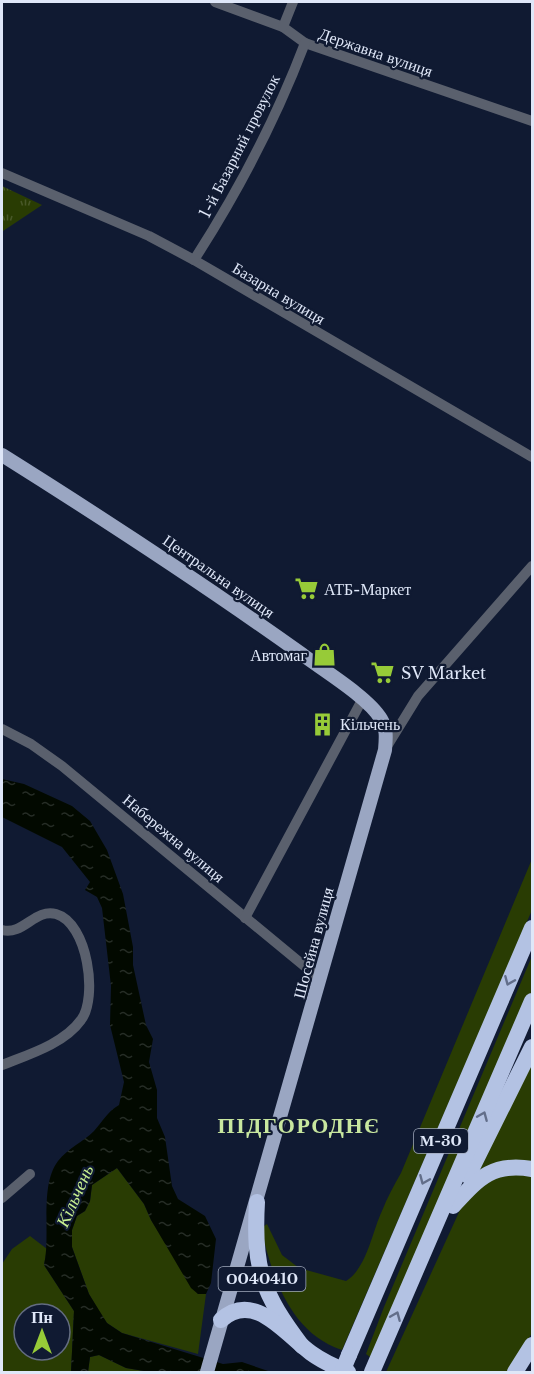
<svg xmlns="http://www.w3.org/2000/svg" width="534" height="1374" font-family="'Libre Baskerville',serif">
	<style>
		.grass { fill: #293c03; fill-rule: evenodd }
		.park { fill: url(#park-tufts) }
		.water { fill: url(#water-ripples) }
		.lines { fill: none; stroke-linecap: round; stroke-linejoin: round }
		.minor { stroke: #5a606d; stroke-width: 10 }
		.major { stroke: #9aa6c2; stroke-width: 14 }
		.highway { stroke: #b3c2e3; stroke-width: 16 }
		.highway-bridge { stroke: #b3c2e3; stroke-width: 16 }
		.oneway { stroke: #626e8a }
		.labels { text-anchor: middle; stroke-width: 4.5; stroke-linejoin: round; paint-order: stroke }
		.shield { fill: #101a32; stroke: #a1aabd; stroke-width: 1.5 }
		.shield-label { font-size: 15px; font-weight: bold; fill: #dfe7f8 }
		.street-label { font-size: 16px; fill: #dfe7f8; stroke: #101a32 }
		.poi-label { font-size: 16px; fill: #dfe7f8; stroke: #101a32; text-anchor: start }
		.water-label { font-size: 18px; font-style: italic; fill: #c8f090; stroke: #101a32 }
		.district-label { font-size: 22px; font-weight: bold; letter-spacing: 1.5px; fill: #c8e79f; stroke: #101a32 }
	</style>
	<defs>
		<pattern id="park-tufts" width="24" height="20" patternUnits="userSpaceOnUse" patternTransform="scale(1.5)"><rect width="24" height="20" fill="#293c03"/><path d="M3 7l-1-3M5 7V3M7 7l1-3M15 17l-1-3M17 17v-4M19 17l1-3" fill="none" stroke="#485828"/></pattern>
		<pattern id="water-ripples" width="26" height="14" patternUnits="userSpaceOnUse" patternTransform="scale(1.5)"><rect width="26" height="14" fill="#020900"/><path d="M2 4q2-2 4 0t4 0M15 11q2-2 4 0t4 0" fill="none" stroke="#262d26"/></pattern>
	</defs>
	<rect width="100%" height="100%" fill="#101a32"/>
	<g class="grass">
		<path d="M532 859V910L342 1350C290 1333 272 1276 261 1228L267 1224 282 1255 299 1268 346 1281C367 1268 372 1232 382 1211 387 1198 394 1185 401 1173Z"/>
		<polygon points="532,956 532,991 370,1357 366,1354 384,1307"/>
		<polygon points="532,1049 532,1162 476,1175"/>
		<polygon points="117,1168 144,1204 151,1220 198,1294 206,1294 198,1354 122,1333 107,1323 100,1313 89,1294 72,1247 72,1230 77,1216 85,1211 90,1201 92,1185"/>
		<polygon points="532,1174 532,1333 508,1372 386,1372 465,1199 497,1175"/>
		<path d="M30 1236 47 1249 44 1265 74 1311 71 1372H2V1264L12 1249ZM24 1314H60V1350H24Z"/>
		<polygon points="99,1355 126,1368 150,1372 88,1372 90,1357"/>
	</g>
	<polygon class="park" points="2,186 42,205 3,231 2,229"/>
	<path class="water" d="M2 779 24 784 72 806 90 821 107 850 123 894 133 947V965L146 1025 153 1039 149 1062 157 1090V1118L165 1137 172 1186 178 1199 205 1216 216 1239 211 1283 206 1294H198L191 1288 151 1220 144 1204 117 1168 92 1185 90 1201 85 1211 77 1216 72 1230V1247L89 1294 107 1323 122 1333 223 1364 242 1362 271 1372H150L126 1368 99 1355 90 1357 88 1372H71L74 1311 44 1265C51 1235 39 1186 58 1161 68 1148 83 1142 94 1131 103 1121 107 1112 119 1105L124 1082 110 1025 111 986 102 908 97 897 85 890 90 882 62 847 2 817Z"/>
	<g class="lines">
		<g class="minor">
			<polyline points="215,2 283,27 305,43 532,121"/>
			<polyline points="283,27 293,2"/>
			<polyline points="2,173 149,236 194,260 532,457"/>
			<path d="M194 260C238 192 276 119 305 43"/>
			<polyline points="2,729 31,744 62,766 320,979"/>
			<polyline points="386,748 418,696 532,566"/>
			<polyline points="245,918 362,700"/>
			<path d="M2 930C23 936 35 908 56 914 88 923 98 998 81 1020 64 1044 27 1055 2 1065"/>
			<polyline points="2,1198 30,1174"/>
		</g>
		<path class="major" d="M2 455C104 519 205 585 303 655 323 670 369 698 381 719 387 729 386 738 385 750L207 1372"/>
		<g class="highway">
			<polyline points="468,1176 532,1047"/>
			<path d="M257 1202C253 1269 262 1293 302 1346"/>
			<path d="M453 1206C478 1179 492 1162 532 1169"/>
			<path d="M221 1320C254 1290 285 1334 311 1353 322 1361 335 1367 348 1372"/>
			<polyline points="349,1355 532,928"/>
			<polyline points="372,1372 532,1001"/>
			<polyline points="515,1372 532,1345"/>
		</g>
		<polyline class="highway-bridge" points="342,1372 349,1355"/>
	</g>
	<defs><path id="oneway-chevron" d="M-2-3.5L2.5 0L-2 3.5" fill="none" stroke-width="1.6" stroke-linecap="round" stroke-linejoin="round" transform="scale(1.5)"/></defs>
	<g class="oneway">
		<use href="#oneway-chevron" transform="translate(509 981) rotate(113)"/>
		<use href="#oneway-chevron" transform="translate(483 1116) rotate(-67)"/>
		<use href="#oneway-chevron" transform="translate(424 1180) rotate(113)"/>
		<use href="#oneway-chevron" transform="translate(396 1316) rotate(-67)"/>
	</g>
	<defs>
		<symbol id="supermarket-bare" viewBox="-9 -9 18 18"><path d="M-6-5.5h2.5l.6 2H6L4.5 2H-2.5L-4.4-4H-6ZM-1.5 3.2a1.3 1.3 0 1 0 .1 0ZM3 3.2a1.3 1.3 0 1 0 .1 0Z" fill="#97cb38" stroke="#101a32" stroke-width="2.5" paint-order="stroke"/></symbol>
		<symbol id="shop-bare" viewBox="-9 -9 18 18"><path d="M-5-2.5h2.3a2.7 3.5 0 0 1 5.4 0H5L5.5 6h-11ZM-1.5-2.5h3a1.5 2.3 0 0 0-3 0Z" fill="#97cb38" stroke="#101a32" stroke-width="2.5" paint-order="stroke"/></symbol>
		<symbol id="building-bare" viewBox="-9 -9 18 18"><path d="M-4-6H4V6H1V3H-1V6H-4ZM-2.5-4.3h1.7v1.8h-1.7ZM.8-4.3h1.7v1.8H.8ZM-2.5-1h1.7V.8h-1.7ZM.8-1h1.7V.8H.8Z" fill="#97cb38" stroke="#101a32" stroke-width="2.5" paint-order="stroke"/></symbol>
	</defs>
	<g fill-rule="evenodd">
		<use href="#supermarket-bare" x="290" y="572" width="33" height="33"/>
		<use href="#shop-bare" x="308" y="638" width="33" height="33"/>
		<use href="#supermarket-bare" x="366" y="656" width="33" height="33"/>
		<use href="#building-bare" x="306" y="708" width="33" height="33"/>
	</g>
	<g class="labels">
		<g class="shield">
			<rect x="414" y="1129" width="54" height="24" rx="4.5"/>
			<rect x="218.5" y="1267" width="87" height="24" rx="4.5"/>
		</g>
		<g class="shield-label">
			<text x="441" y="1146">М-30</text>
			<text x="262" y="1284">О040410</text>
		</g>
		<g class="street-label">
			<text transform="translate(376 52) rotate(19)" y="6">Державна вулиця</text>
			<text transform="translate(239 146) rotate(-63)" y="6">1-й Базарний провулок</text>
			<text transform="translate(279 293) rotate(31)" y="6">Базарна вулиця</text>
			<text transform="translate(219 576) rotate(35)" y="6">Центральна вулиця</text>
			<text transform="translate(174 838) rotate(40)" y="6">Набережна вулиця</text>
			<text transform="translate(313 943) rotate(-75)" y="6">Шосейна вулиця</text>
		</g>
		<g class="poi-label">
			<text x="324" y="595">АТБ-Маркет</text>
			<text x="307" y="661" text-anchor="end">Автомаг</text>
			<text x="401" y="679">SV Market</text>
			<text x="340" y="730">Кільчень</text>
		</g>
		<g class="water-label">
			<text transform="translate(75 1196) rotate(-66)" y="6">Кільчень</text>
		</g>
		<g class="district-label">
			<text x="299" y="1133">ПІДГОРОДНЄ</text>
		</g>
	</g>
	<rect width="534" height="1374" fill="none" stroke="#dfe7f8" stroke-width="6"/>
	<g transform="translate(42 1332)"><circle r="28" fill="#101a32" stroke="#636c81" stroke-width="1.5"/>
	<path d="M0-4.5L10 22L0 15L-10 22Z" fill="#97cb38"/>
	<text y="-9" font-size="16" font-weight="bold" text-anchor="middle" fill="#dfe7f8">Пн</text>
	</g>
</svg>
